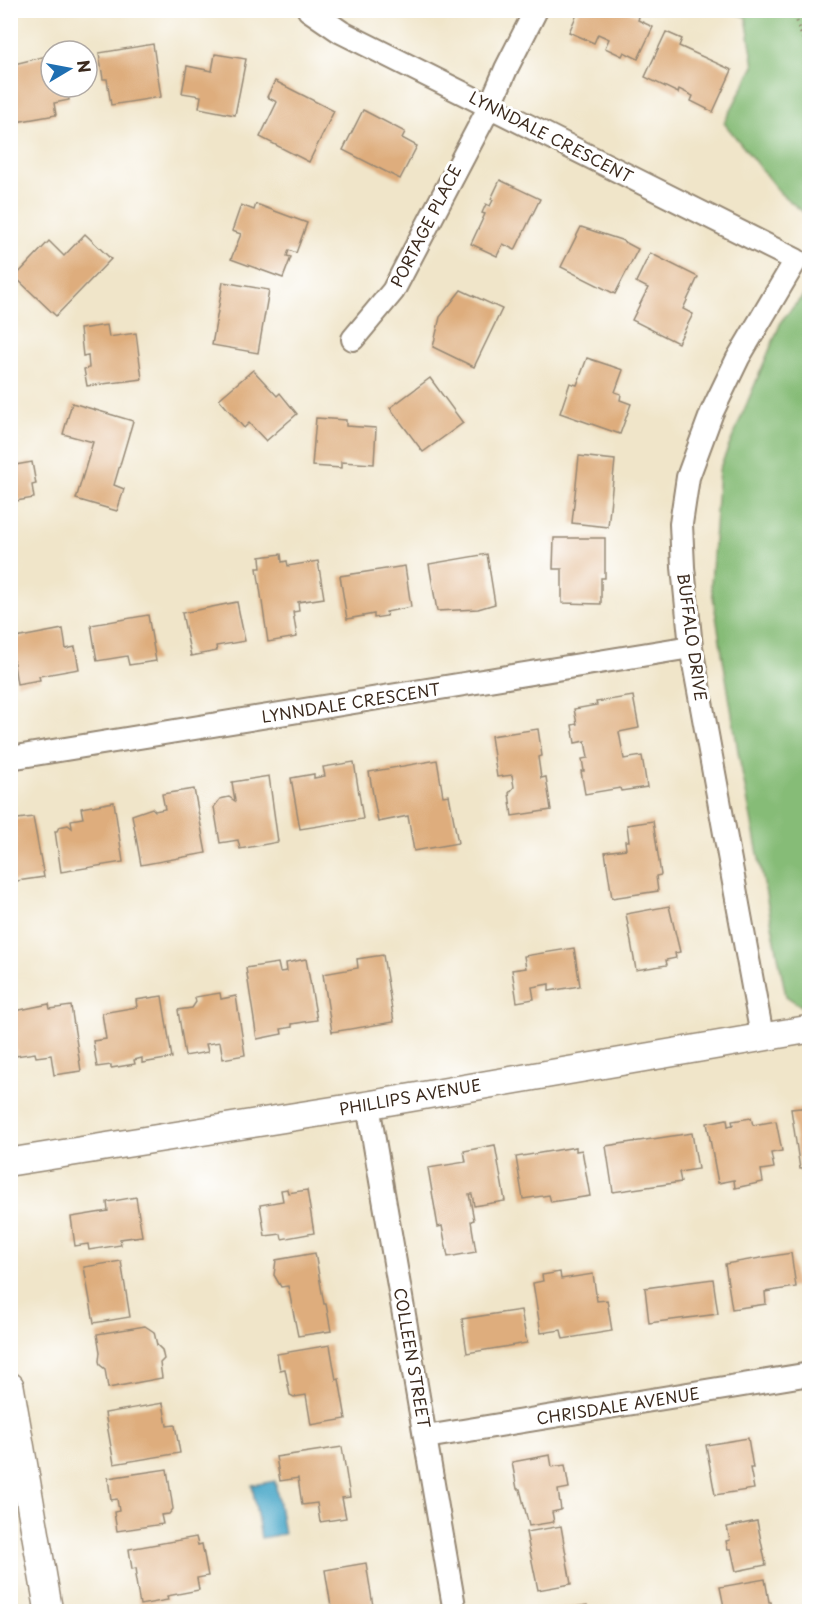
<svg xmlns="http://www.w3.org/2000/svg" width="820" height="1622" font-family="'Playpen Sans',sans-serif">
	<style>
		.forest { fill: #86bc77; stroke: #60734a; stroke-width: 1.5 }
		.water { fill: #49a7c8; stroke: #426873; stroke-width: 1.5 }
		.building { fill: #dead7d }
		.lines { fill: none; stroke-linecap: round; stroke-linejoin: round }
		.minor-casing { stroke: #968874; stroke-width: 26 }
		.tertiary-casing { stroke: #968874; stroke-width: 30 }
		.path { stroke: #968874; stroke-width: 4; stroke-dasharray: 1.5 4.5; stroke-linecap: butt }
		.minor { stroke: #fff; stroke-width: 22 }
		.tertiary { stroke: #fff; stroke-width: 27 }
		.labels { text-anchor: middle; stroke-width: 6; stroke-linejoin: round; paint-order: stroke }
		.street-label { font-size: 16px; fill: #3b2a1e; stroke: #fff }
	</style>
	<rect width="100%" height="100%" fill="#fff"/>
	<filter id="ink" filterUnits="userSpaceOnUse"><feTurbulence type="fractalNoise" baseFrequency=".0167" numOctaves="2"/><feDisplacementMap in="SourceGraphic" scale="12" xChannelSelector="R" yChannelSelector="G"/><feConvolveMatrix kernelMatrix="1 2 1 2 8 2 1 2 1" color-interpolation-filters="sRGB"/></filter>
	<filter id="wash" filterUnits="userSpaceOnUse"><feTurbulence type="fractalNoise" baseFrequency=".008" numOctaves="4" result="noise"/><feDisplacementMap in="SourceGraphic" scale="24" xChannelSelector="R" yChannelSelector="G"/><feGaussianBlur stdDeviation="1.35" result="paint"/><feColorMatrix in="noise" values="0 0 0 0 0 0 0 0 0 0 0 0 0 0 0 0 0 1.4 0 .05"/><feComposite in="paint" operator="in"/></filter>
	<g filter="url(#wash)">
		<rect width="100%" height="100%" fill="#f0e5c9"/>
		<g class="forest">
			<polygon points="729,11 809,11 809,217 781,194 724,123 754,66 746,17"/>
			<polygon points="809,289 810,1005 801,1006 786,996 739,757 711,585 719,470 782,320"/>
		</g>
		<polygon class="water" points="275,1481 284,1534 261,1538 252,1485"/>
		<g id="blocks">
			<g class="building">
				<polygon points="579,10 626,10 639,17 638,20 653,27 638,59 624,52 622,56 605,48 609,39 598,34 594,43 569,32"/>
				<polygon points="666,32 682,39 679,46 732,70 713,112 691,101 693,96 679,89 678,93 645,77"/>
				<polygon points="153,44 161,97 111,105 107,79 103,79 99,53"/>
				<polygon points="215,54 246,59 235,115 199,108 201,96 182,93 187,66 212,71"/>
				<polygon points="51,55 51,87 67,87 69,100 54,103 56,115 10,123 10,65"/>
				<polygon points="275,81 334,111 309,162 260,137 277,102 267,97"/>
				<polygon points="363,110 405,132 402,138 417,146 400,179 343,150"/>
				<polygon points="500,180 540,199 515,250 503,244 497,256 471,244 485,214 482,213 486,204 490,206 493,200 491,199"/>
				<polygon points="256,204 307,223 296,253 289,250 287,256 291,257 283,278 231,259 241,234 232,231 241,205 254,210"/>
				<polygon points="581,227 621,240 638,249 615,294 561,267"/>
				<polygon points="85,234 111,259 56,316 15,277 49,241 64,256"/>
				<polygon points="650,253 698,277 683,309 693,314 678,343 632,320 648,288 636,282"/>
				<polygon points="223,282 269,290 258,353 212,345"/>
				<polygon points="461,290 502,309 474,367 433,347 440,317"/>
				<polygon points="107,325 109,337 136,333 142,379 87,386 84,369 89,368 88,355 83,356 80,329"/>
				<polygon points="587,358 623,370 615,392 621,394 620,400 631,404 620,434 560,413 570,383 577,385"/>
				<polygon points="253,370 277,396 280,393 297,414 266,441 249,423 244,428 219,399"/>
				<polygon points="430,378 463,423 423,452 390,408"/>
				<polygon points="72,403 133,421 114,485 124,489 117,511 76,499 93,442 63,434"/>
				<polygon points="316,418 346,420 346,426 376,428 374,464 341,462 341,468 312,466"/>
				<polygon points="579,456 615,460 608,527 572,523"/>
				<polygon points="32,462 36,484 32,485 34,498 10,502 10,466"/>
				<polygon points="554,538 605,538 605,578 601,578 601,604 562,603 562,569 553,569"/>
				<polygon points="281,554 282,562 287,561 288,566 318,561 324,598 298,602 299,611 293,612 297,637 268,642 257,568 261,568 260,557"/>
				<polygon points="487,554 495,604 478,609 437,611 429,564"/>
				<polygon points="405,566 411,607 386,612 387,616 374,618 374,614 347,619 340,576"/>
				<polygon points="237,602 245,641 216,646 217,651 191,656 182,613"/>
				<polygon points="148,615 156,661 129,665 127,656 97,661 91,625"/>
				<polygon points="63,629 66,649 75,647 79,669 39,676 40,680 17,684 10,639"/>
				<polygon points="633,696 639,728 619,732 624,759 642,756 647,787 621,791 620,788 585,794 581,771 584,771 582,759 588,758 585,741 575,743 572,725 577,724 574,709 597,705 596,702"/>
				<polygon points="538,729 542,756 538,757 541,778 546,777 551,810 512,816 509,793 514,787 512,775 497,777 491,736"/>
				<polygon points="437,760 443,796 449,795 458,843 414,851 408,816 378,822 369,772"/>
				<polygon points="354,762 363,819 300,829 291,778 314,774 314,778 325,776 323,767"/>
				<polygon points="269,776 278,842 240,849 238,840 220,843 214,807 220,799 229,797 235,801 232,782"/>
				<polygon points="194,789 206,853 141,865 132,815 152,808 155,811 165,809 162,794"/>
				<polygon points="114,802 123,862 61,872 55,831 57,831 59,827 68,825 72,828 71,820 83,818 81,808"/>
				<polygon points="33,817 44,877 10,882 10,820"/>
				<polygon points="653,821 661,875 656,876 658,891 612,898 605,852 626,849 625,841 629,841 627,825"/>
				<polygon points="669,906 680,952 675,953 676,958 666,960 667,965 636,970 626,914"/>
				<polygon points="574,948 580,986 549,991 549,984 532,987 534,999 517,1002 512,970 526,968 524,956"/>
				<polygon points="383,955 394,1022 332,1032 323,974 358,968 357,959"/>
				<polygon points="306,959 317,1020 292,1024 292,1027 281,1029 282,1034 257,1039 246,968 278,963 280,972 287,971 286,963"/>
				<polygon points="220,993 221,999 236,996 245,1055 223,1059 220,1042 206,1044 208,1052 185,1056 178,1010 192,1008 196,1002 195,997"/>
				<polygon points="162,996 172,1058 142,1063 142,1058 134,1060 135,1064 111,1068 111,1065 97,1067 93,1041 106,1039 102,1013 137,1007 136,1000"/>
				<polygon points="49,1004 50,1009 71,1006 81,1071 54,1075 51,1055 36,1057 35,1053 16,1056 10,1012"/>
				<polygon points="810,1107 810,1168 800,1169 791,1109"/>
				<polygon points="751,1118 753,1125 776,1121 782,1151 771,1153 774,1168 761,1170 763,1182 735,1188 734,1180 718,1183 707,1123 727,1119 728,1126 733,1125 732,1121"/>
				<polygon points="692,1133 698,1169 679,1172 681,1182 613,1192 606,1146"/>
				<polygon points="495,1145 505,1201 474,1206 472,1194 469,1194 474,1220 471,1221 476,1252 448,1257 442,1226 438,1227 428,1168 466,1162 464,1151"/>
				<polygon points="576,1147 576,1151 582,1150 590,1196 551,1202 549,1195 523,1199 516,1157"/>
				<polygon points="287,1189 288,1193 307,1190 314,1233 282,1239 281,1234 265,1236 260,1205 283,1201 281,1190"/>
				<polygon points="136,1197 142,1236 120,1239 121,1245 89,1250 88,1244 75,1246 71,1217 108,1211 107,1202"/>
				<polygon points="315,1253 324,1304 326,1304 331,1331 298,1336 288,1286 281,1287 274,1275 276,1260"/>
				<polygon points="791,1253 796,1287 765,1292 766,1304 732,1309 725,1264"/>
				<polygon points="121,1261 130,1317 94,1323 84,1267"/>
				<polygon points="560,1272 561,1279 593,1274 597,1301 607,1300 612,1331 563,1339 561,1330 541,1333 533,1283 543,1281 542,1275"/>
				<polygon points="713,1279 718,1314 649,1323 645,1288"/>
				<polygon points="521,1310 527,1343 467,1353 462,1319"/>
				<polygon points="145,1326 154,1332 157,1345 162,1350 164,1359 160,1363 162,1378 108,1388 105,1369 100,1365 99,1361 100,1352 97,1334"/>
				<polygon points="330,1345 336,1380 339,1379 346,1419 311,1425 306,1395 294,1397 290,1395 285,1369 280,1370 277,1354"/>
				<polygon points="163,1403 167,1426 175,1425 180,1453 114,1464 105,1413"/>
				<polygon points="748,1438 753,1468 750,1468 754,1489 715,1495 706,1445"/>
				<polygon points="342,1447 350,1497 342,1498 346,1518 320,1522 317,1503 302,1505 298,1478 280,1481 276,1457"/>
				<polygon points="550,1455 552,1467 565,1465 569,1488 558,1490 561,1510 552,1512 554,1522 529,1526 520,1489 517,1489 512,1462"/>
				<polygon points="167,1469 173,1509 169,1514 161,1515 163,1524 117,1531 114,1512 119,1511 117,1499 111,1500 108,1478"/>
				<polygon points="757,1521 766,1565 736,1571 731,1549 728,1549 726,1541 730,1540 727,1527"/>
				<polygon points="561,1526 571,1584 538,1590 526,1532"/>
				<polygon points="196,1537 198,1545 202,1544 208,1576 197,1578 199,1590 167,1596 168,1600 140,1605 135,1575 137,1575 136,1568 132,1569 129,1549"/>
				<polygon points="366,1563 374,1612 332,1612 325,1570"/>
				<polygon points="765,1579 769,1602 771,1602 773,1612 725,1612 720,1587"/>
				<polygon points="587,1605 588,1612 556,1612 556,1610"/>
			</g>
		</g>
	</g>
	<g filter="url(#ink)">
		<use href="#blocks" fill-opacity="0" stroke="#968874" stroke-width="1.5"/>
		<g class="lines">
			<defs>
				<g id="minor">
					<polyline points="309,10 341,32 796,260 738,358 712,412 688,477 681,524 683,567 691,647 762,1036"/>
					<polyline points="353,339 393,291 490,106 506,69 536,10"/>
					<polyline points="10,758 691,647"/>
					<polyline points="368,1105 455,1612"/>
					<polyline points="426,1437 810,1374"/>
				</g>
				<g id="tertiary">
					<polyline points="10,1162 368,1105 810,1029"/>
					<polyline points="10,1386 49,1612"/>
				</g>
			</defs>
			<use href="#minor" class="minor-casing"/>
			<use href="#tertiary" class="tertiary-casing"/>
			<polyline class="path" points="792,10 810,55"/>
			<use href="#minor" class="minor"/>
			<use href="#tertiary" class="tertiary"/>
		</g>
	</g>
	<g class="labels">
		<g class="street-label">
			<text transform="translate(551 137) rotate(27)" y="6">LYNNDALE CRESCENT</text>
			<text transform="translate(426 226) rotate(-63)" y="6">PORTAGE PLACE</text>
			<text transform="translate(692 637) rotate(82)" y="6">BUFFALO DRIVE</text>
			<text transform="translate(351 703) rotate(-9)" y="6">LYNNDALE CRESCENT</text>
			<text transform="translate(410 1097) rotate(-10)" y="6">PHILLIPS AVENUE</text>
			<text transform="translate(412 1358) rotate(80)" y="6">COLLEEN STREET</text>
			<text transform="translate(618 1406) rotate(-9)" y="6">CHRISDALE AVENUE</text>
		</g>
	</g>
	<rect width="820" height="1622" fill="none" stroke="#fff" stroke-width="36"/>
	<g transform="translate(69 69) rotate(80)"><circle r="28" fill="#ffffff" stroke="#b1aaa5" stroke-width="1.5"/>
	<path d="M0-4.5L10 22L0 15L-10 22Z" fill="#1f6fb2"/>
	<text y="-9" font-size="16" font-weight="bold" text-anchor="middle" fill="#3b2a1e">N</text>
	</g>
</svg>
